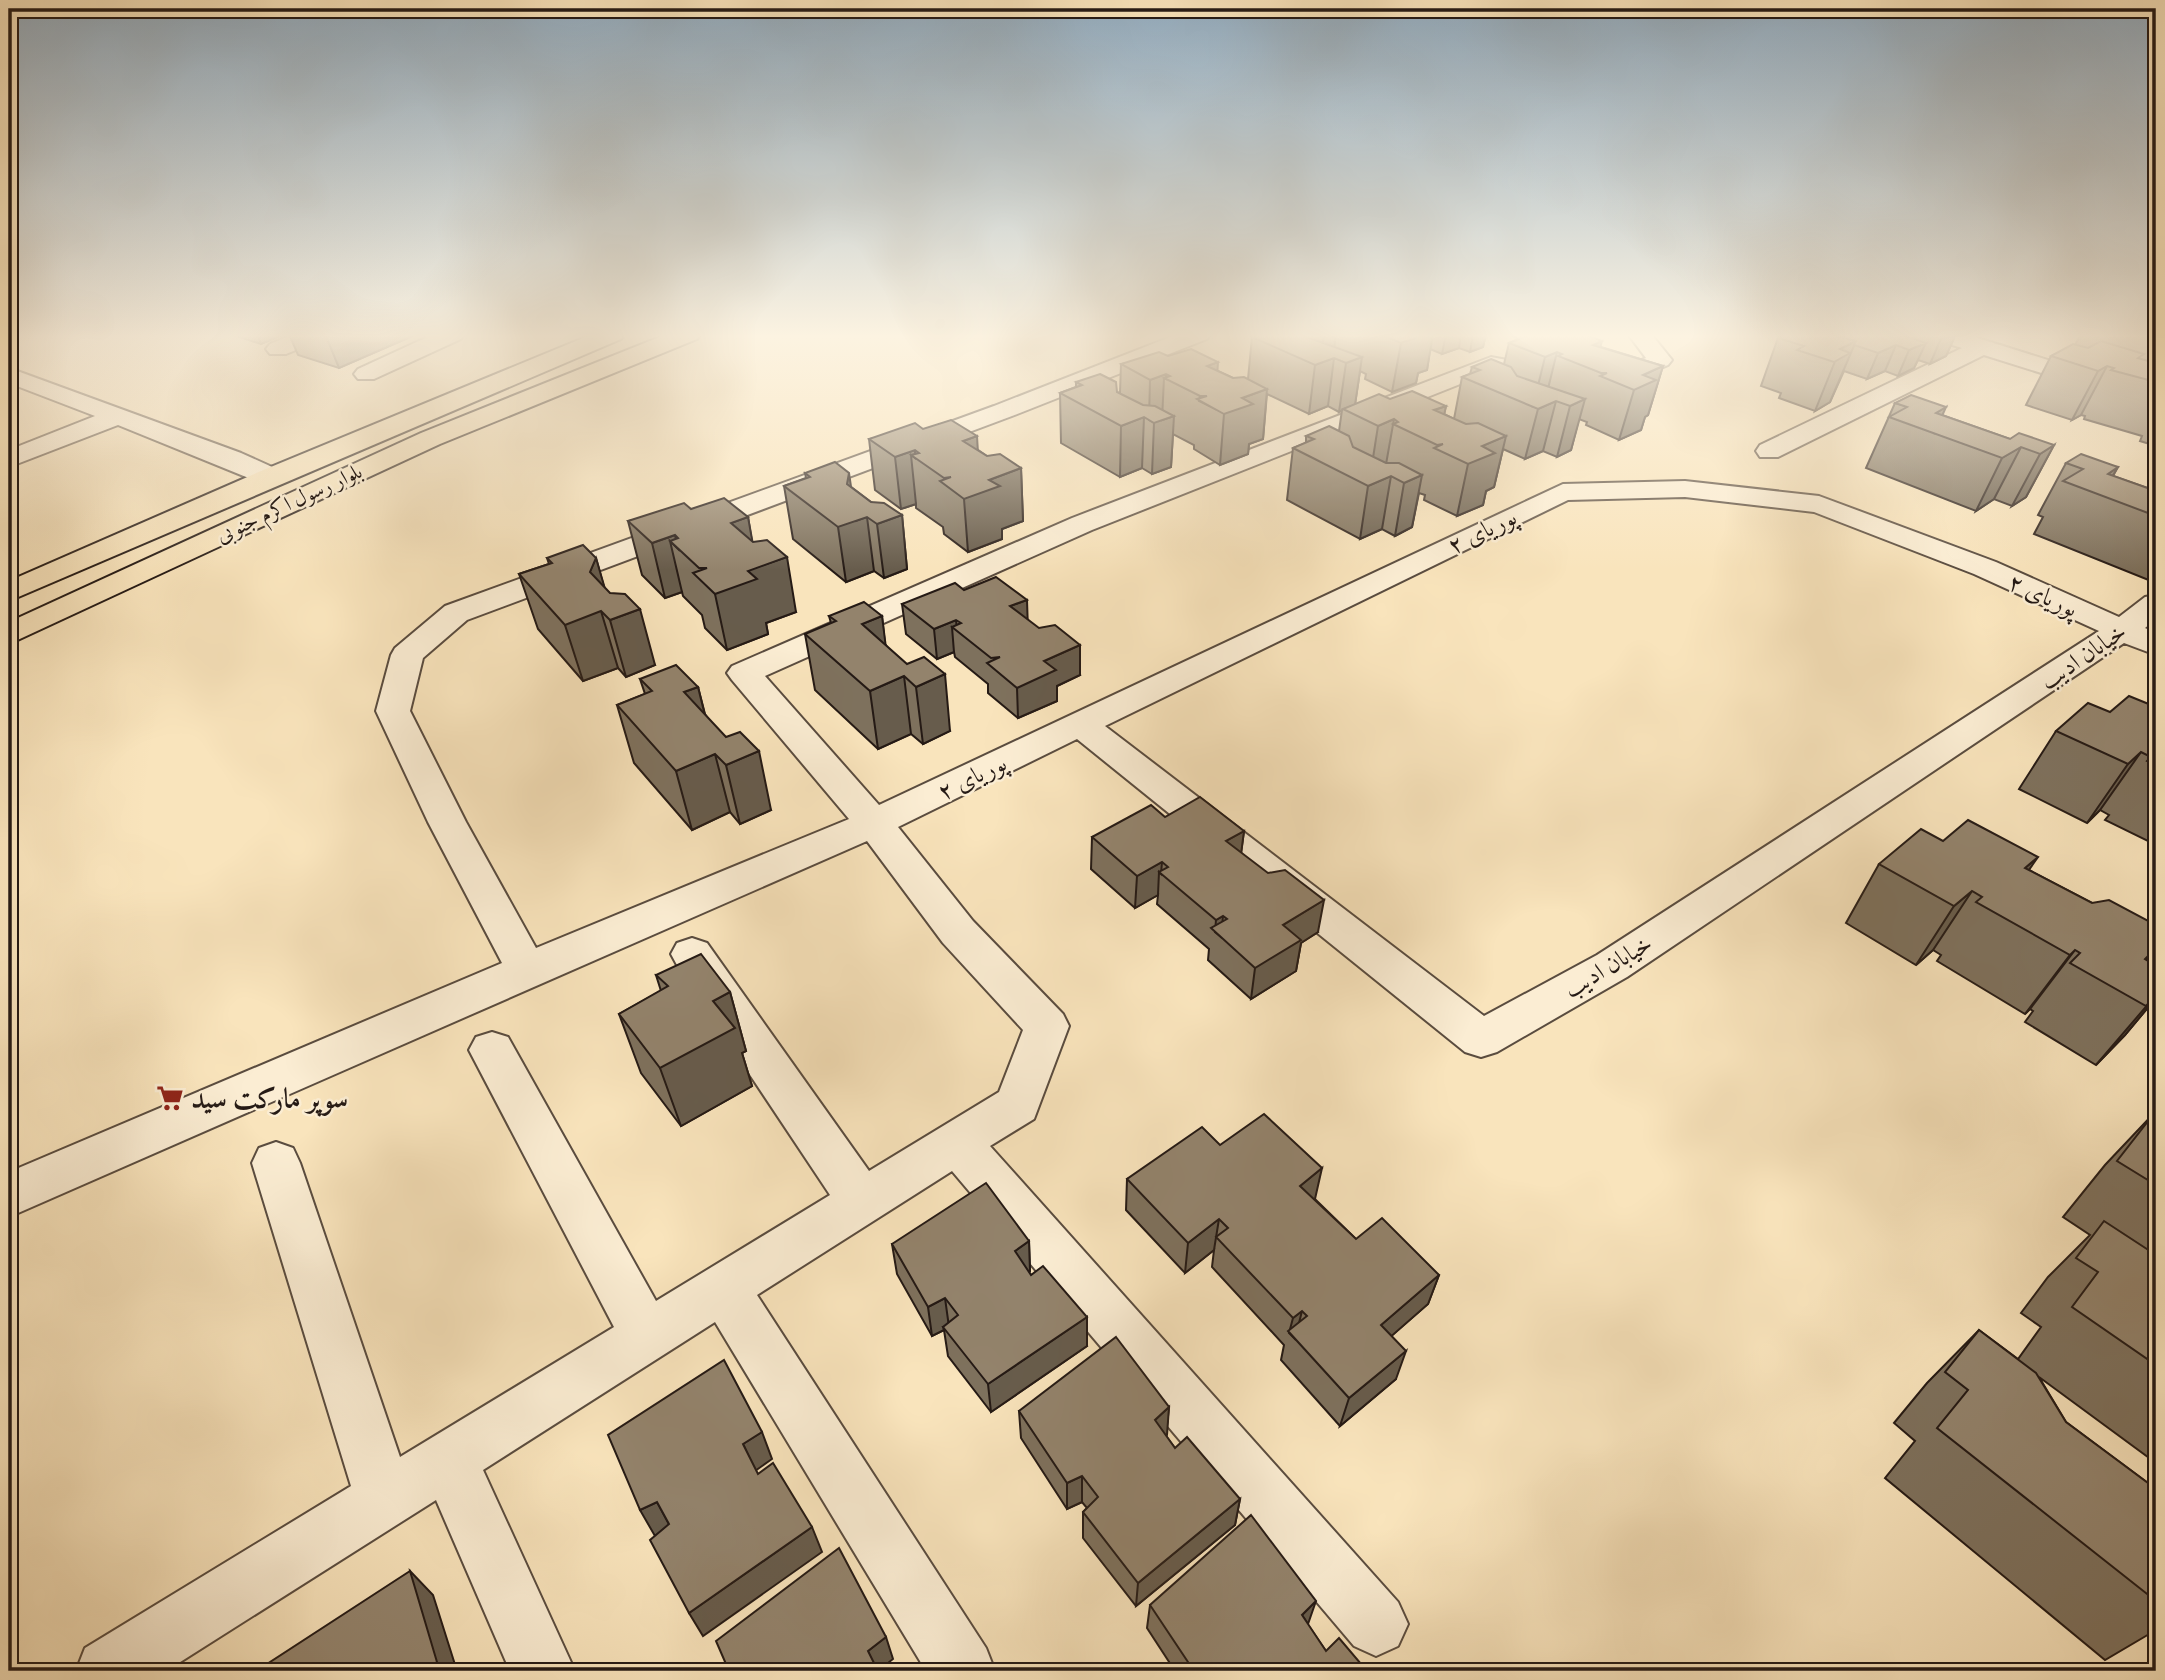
<svg xmlns="http://www.w3.org/2000/svg" width="2165" height="1680" font-family="'IM FELL English',Amiri,serif">
	<style>
		.lines { fill: none; stroke-linecap: round; stroke-linejoin: round }
		.minor-casing { stroke: #5a4c3f; stroke-width: 4 }
		.major-casing { stroke: #251a15; stroke-width: 4 }
		.minor { fill: #fbedd3; fill-rule: evenodd }
		.major { fill: #f9e4bc; fill-rule: evenodd }
		.wall { fill: #7e715d; stroke: #251a15; stroke-width: 2 }
		.shaded-wall { fill: #675c4c; stroke: #251a15; stroke-width: 2 }
		.building { fill: #93836c; stroke: #251a15; stroke-width: 2 }
		.labels { text-anchor: middle; stroke-width: 5; stroke-linejoin: round; paint-order: stroke }
		.far-street-label { font-size: 21px; fill: #251a15; stroke: #fbedd3 }
		.street-label { font-size: 24px; fill: #251a15; stroke: #fbedd3 }
		.near-poi-label { font-size: 28px; font-weight: bold; fill: #251a15; stroke: #fbedd3; text-anchor: start }
	</style>
	<rect width="100%" height="100%" fill="#f9e4bc"/>
	<filter id="stains"><feTurbulence type="fractalNoise" baseFrequency=".00286" numOctaves="4"/><feColorMatrix values="0 0 0 0 .2 0 0 0 0 .09 0 0 0 0 .02 0 0 0 .5 -.17"/></filter>
	<radialGradient id="worn" r=".72"><stop offset=".6" stop-color="#630" stop-opacity="0"/><stop offset="1" stop-color="#630" stop-opacity=".3"/></radialGradient>
	<g class="lines">
		<defs>
			<g id="minor">
				<polygon points="294,334 326,334 323,339 286,354 270,354 266,349 270,344"/>
				<polygon points="434,334 464,334 461,339 374,379 358,379 354,374 358,369"/>
				<path d="M1178 334H1210L1207 339 1012 416 467 620 423 658 410 711 466 822 536 948 849 819 732 680 727 673 732 666 1072 518 1491 357 1528 364 1532 369 1528 374 1520 376 1493 371 1092 530 765 676 879 805 1563 484 1685 481 1819 496 1996 562 2119 617 2145 597 2156 595V619L2145 628 2156 633V655L2124 643 1627 977 1497 1052 1481 1057 1465 1052 1077 739 898 827 973 921 1063 1014 1069 1026 1034 1119 990 1146 1398 1602 1408 1624 1398 1646 1376 1656 1354 1646 952 1171 757 1295 986 1648 995 1671H926L715 1322 483 1470 575 1671H510L436 1500 166 1671H76L85 1648 351 1486 252 1163 259 1148 276 1142 293 1148 300 1163 400 1457 614 1327 469 1050 476 1037 492 1032 508 1037 656 1301 830 1195 677 965 671 954 677 943 692 938 707 943 869 1171 999 1092 1023 1030 943 943 867 841 9 1217V1172L502 963 428 822 376 711 391 655 395 648 445 606 994 406ZM1685 497 1814 512 1974 574 2099 631 1597 955 1484 1016 1105 726 1568 500Z"/>
				<polygon points="1628,334 1651,334 1672,360 1668,365 1616,388 1598,388 1595,383 1598,378 1646,358"/>
				<polygon points="1930,334 1965,334 2156,394 2156,409 1984,355 1778,457 1760,457 1756,451 1760,445 1962,348 1933,339"/>
				<polygon points="9,368 241,453 281,471 285,477 281,483 261,483 118,425 9,467 9,450 95,416 9,383"/>
			</g>
			<g id="major">
				<polygon points="593,334 624,334 621,339 9,601 9,581 261,471"/>
				<polygon points="667,334 700,334 697,339 440,444 9,644 9,622 421,433"/>
			</g>
		</defs>
		<use href="#minor" class="minor-casing"/>
		<use href="#major" class="major-casing"/>
		<use href="#minor" class="minor"/>
		<use href="#major" class="major"/>
	</g>
	<g class="wall">
		<polygon points="231,334 284,334 261,344"/>
		<polygon points="289,334 417,334 339,368 298,355"/>
		<polygon points="1258,334 1486,334 1483,347 1470,352 1459,348 1442,354 1430,349 1427,370 1418,373 1416,383 1392,392 1365,379 1366,374 1360,371 1355,404 1390,399 1446,406 1444,414 1454,419 1462,377 1470,374 1472,367 1504,364 1509,343 1519,339 1509,334 1548,334 1601,347 1663,366 1648,415 1645,417 1641,430 1619,440 1586,425 1587,422 1579,419 1571,450 1557,457 1543,451 1525,459 1503,449 1494,487 1486,491 1483,505 1457,516 1424,500 1425,495 1419,493 1412,527 1395,536 1382,529 1360,539 1287,500 1293,448 1306,443 1306,436 1339,431 1342,410 1339,412 1328,406 1309,414 1267,394 1263,439 1249,444 1248,454 1220,465 1194,449 1194,445 1173,434 1171,467 1152,474 1142,468 1120,477 1061,443 1060,393 1076,387 1076,382 1120,393 1121,364 1168,356 1218,371 1233,378 1248,379 1252,337"/>
		<polygon points="1785,334 1956,334 1946,356 1930,364 1918,360 1914,368 1898,376 1885,371 1867,379 1844,371 1830,402 1815,411 1779,398 1781,393 1761,386 1778,338"/>
		<polygon points="2081,334 2156,334 2156,446 2140,441 2142,436 2084,419 2085,416 2081,415 2072,420 2026,405 2051,356 2075,345"/>
		<polygon points="1895,403 1942,415 2010,439 2054,445 2026,497 2012,506 1994,499 1976,511 1866,468"/>
		<polygon points="923,429 978,450 987,456 1021,468 1023,521 1002,529 1002,539 968,552 944,534 943,527 916,508 916,504 901,509 875,490 869,439"/>
		<polygon points="2066,463 2118,467 2113,476 2156,491 2156,583 2034,534 2043,517 2038,515"/>
		<polygon points="805,473 851,487 871,502 902,515 907,569 884,578 874,571 846,582 793,539 784,486 806,478"/>
		<polygon points="691,509 748,517 752,542 796,612 766,623 768,634 727,650 705,628 702,615 683,596 682,592 665,598 642,575 628,521"/>
		<polygon points="547,558 596,558 604,587 655,665 626,677 618,668 583,681 538,629 519,574 549,564"/>
		<polygon points="964,590 1027,600 1027,619 1080,675 1057,686 1057,701 1018,718 988,693 988,684 955,657 954,652 937,659 906,634 902,604"/>
		<polygon points="829,616 882,616 885,644 950,731 923,744 911,734 878,749 815,690 805,634 831,623"/>
		<polygon points="640,679 698,687 705,714 771,810 740,824 730,812 692,830 634,763 617,705 645,694"/>
		<polygon points="2156,707 2156,845 2105,820 2109,815 2100,810 2087,823 2019,789 2056,731 2110,712"/>
		<polygon points="1165,817 1244,831 1241,853 1318,932 1301,943 1296,971 1251,999 1208,960 1209,949 1157,904 1158,895 1135,908 1091,869 1092,837"/>
		<polygon points="1943,841 2029,870 2092,903 2156,925 2156,951 2148,961 2156,998 2125,1035 2096,1065 2025,1022 2033,1011 2030,1009 2025,1014 1937,961 1941,955 1933,950 1916,965 1846,923 1879,864"/>
		<polygon points="656,975 730,992 746,1051 742,1053 752,1086 681,1126 641,1073 619,1014 661,991"/>
		<polygon points="2156,1111 2156,1463 2039,1377 2066,1422 2156,1489 2156,1630 2105,1660 1885,1478 1915,1441 1894,1423 1927,1383 1979,1330 2018,1359 2041,1327 2021,1313 2048,1277 2090,1235 2063,1217 2105,1165"/>
		<polygon points="1220,1145 1315,1199 1356,1239 1439,1275 1428,1304 1391,1336 1396,1379 1340,1426 1281,1360 1284,1345 1212,1267 1214,1250 1185,1273 1126,1210 1127,1179"/>
		<polygon points="1029,1241 1030,1271 1029,1272 1087,1346 991,1412 948,1356 944,1330 932,1336 897,1274 892,1244"/>
		<polygon points="1169,1407 1166,1436 1175,1448 1240,1499 1235,1525 1136,1606 1083,1538 1083,1512 1087,1508 1082,1502 1067,1509 1021,1438 1019,1411"/>
		<polygon points="1150,1605 1308,1625 1326,1651 1367,1671 1175,1671 1147,1628"/>
	</g>
	<g class="shaded-wall">
		<polygon points="257,334 284,334 261,344"/>
		<polygon points="325,334 417,334 339,368"/>
		<polygon points="1324,334 1336,334 1333,357 1320,362"/>
		<polygon points="1413,334 1433,334 1427,370 1418,373 1416,383 1392,392 1401,343"/>
		<polygon points="1446,334 1461,334 1459,348 1442,354"/>
		<polygon points="1473,334 1486,334 1483,347 1470,352"/>
		<polygon points="1943,334 1956,334 1946,356 1930,364"/>
		<polygon points="1602,341 1594,370 1593,345"/>
		<polygon points="1856,341 1830,402 1815,411 1840,349"/>
		<polygon points="1926,343 1914,368 1898,376 1909,350"/>
		<polygon points="1896,345 1885,371 1867,379 1878,353"/>
		<polygon points="1557,352 1545,401 1533,406 1545,357"/>
		<polygon points="1362,357 1355,405 1343,409 1342,410 1339,412 1346,363"/>
		<polygon points="1334,358 1328,406 1309,414 1315,365"/>
		<polygon points="1218,362 1215,409 1199,401 1200,396 1207,366"/>
		<polygon points="1663,366 1648,415 1645,417 1641,430 1619,440 1634,390 1643,375"/>
		<polygon points="2107,366 2081,415 2072,420 2098,371"/>
		<polygon points="1166,374 1166,379 1164,378 1162,420 1174,416 1171,467 1152,474 1154,423 1149,420 1150,380"/>
		<polygon points="1267,389 1263,439 1249,444 1248,454 1220,465 1224,414 1242,398"/>
		<polygon points="1585,399 1571,450 1557,457 1570,406"/>
		<polygon points="1556,401 1543,451 1525,459 1538,409"/>
		<polygon points="1446,406 1438,444 1434,410"/>
		<polygon points="1946,407 1934,434 1936,413"/>
		<polygon points="1144,417 1142,468 1120,477 1121,426"/>
		<polygon points="1394,419 1385,470 1370,477 1378,426"/>
		<polygon points="977,436 980,487 963,441"/>
		<polygon points="1506,436 1494,487 1486,491 1483,505 1457,516 1468,464 1482,446"/>
		<polygon points="2054,445 2026,497 2012,506 2040,454"/>
		<polygon points="2021,447 1994,499 1976,511 2002,458"/>
		<polygon points="915,450 915,458 911,455 916,504 901,509 895,457"/>
		<polygon points="2118,467 2101,495 2108,474"/>
		<polygon points="1021,468 1023,521 1002,529 1002,539 968,552 964,499 989,480"/>
		<polygon points="849,473 856,521 867,517 874,571 846,582 838,527"/>
		<polygon points="1422,475 1412,527 1395,536 1404,483"/>
		<polygon points="1391,476 1382,529 1360,539 1368,486"/>
		<polygon points="902,515 907,569 884,578 877,524"/>
		<polygon points="748,517 757,567 787,557 796,612 766,623 768,634 727,650 715,594 731,523"/>
		<polygon points="675,535 678,549 670,541 682,592 665,598 652,543"/>
		<polygon points="596,558 612,613 601,611 618,668 583,681 565,625"/>
		<polygon points="1027,600 1028,630 1010,606"/>
		<polygon points="640,609 655,665 626,677 610,620"/>
		<polygon points="882,616 889,672 862,624"/>
		<polygon points="956,620 957,630 952,627 954,652 937,659 934,629"/>
		<polygon points="1080,645 1080,675 1057,686 1057,701 1018,718 1017,688 1044,661"/>
		<polygon points="945,674 950,731 923,744 916,687"/>
		<polygon points="904,676 911,734 878,749 870,691"/>
		<polygon points="698,687 712,744 684,692"/>
		<polygon points="759,751 771,810 740,824 726,765"/>
		<polygon points="2141,752 2100,810 2087,823 2128,764"/>
		<polygon points="715,754 730,812 692,830 676,771"/>
		<polygon points="1244,831 1240,862 1226,841"/>
		<polygon points="2038,857 1998,914 2025,868"/>
		<polygon points="1162,862 1161,874 1159,872 1158,895 1135,908 1137,876"/>
		<polygon points="1972,891 1933,950 1916,965 1954,906"/>
		<polygon points="1324,900 1318,932 1301,943 1296,971 1251,999 1255,968 1283,925"/>
		<polygon points="1223,916 1221,937 1215,932 1216,920"/>
		<polygon points="2156,948 2156,951 2122,992 2145,959"/>
		<polygon points="2075,950 2030,1009 2025,1014 2070,955"/>
		<polygon points="730,992 746,1051 742,1053 752,1086 681,1126 660,1068 713,1001"/>
		<polygon points="2156,995 2156,998 2125,1035 2096,1065"/>
		<polygon points="1322,1168 1315,1199 1294,1216 1300,1186"/>
		<polygon points="1219,1219 1214,1250 1185,1273 1188,1243"/>
		<polygon points="1029,1241 1030,1271 1017,1281 1015,1251"/>
		<polygon points="1439,1275 1428,1304 1371,1354 1381,1325"/>
		<polygon points="945,1298 949,1327 943,1327 944,1330 932,1336 928,1307"/>
		<polygon points="1302,1311 1295,1339 1289,1333 1293,1318"/>
		<polygon points="1087,1317 1087,1346 991,1412 988,1384"/>
		<polygon points="1406,1351 1396,1379 1340,1426 1349,1398"/>
		<polygon points="1169,1407 1167,1435 1152,1447 1155,1420"/>
		<polygon points="762,1432 772,1459 755,1471 743,1444"/>
		<polygon points="1082,1476 1082,1502 1067,1509 1067,1483"/>
		<polygon points="1240,1499 1235,1525 1136,1606 1138,1583"/>
		<polygon points="657,1502 671,1528 655,1536 640,1510"/>
		<polygon points="812,1527 822,1552 703,1636 689,1613"/>
		<polygon points="410,1571 433,1595 457,1671 424,1671"/>
		<polygon points="1316,1601 1308,1624 1302,1615"/>
		<polygon points="886,1637 893,1659 878,1671 875,1671 868,1651"/>
	</g>
	<g class="building">
		<polygon points="1258,334 1303,334 1304,336 1362,357 1346,363 1334,358 1315,365 1252,337"/>
		<polygon points="1379,334 1423,334 1425,335 1401,343"/>
		<polygon points="1531,334 1548,334 1550,335 1553,334 1585,334 1602,341 1593,345 1663,366 1643,375 1656,380 1634,390 1600,376 1607,373 1601,373 1558,356 1562,354 1557,352 1545,357 1509,343"/>
		<polygon points="1785,334 1831,334 1856,341 1840,349 1850,353 1834,362 1797,350 1804,346 1778,338"/>
		<polygon points="1831,334 1884,334 1891,337 1897,334 1901,334 1926,343 1909,350 1896,345 1878,353 1854,345 1856,341"/>
		<polygon points="2101,341 2144,354 2138,358 2156,363 2156,382 2111,370 2114,368 2107,366 2098,371 2051,356 2073,344 2088,348"/>
		<polygon points="1191,349 1218,362 1207,366 1233,378 1244,377 1267,389 1242,398 1253,404 1224,414 1197,399 1207,396 1200,396 1164,378 1170,376 1166,374 1150,380 1121,364 1159,352 1168,356"/>
		<polygon points="1491,359 1511,367 1517,376 1585,399 1570,406 1556,401 1538,409 1462,377 1480,370 1472,367"/>
		<polygon points="1100,374 1116,382 1117,392 1143,405 1155,406 1174,416 1154,423 1144,417 1121,426 1060,393 1082,385 1076,382"/>
		<polygon points="1412,391 1446,406 1434,410 1466,424 1478,423 1506,436 1482,446 1495,453 1468,464 1434,448 1443,444 1437,445 1393,424 1398,422 1394,419 1378,426 1343,409 1379,394 1390,399"/>
		<polygon points="1911,395 1946,407 1936,413 2010,439 2019,433 2054,445 2040,454 2021,447 2002,458 1889,417 1907,407 1895,403"/>
		<polygon points="951,420 977,436 963,441 987,456 1000,454 1021,468 989,480 1000,486 964,499 940,481 951,477 944,478 911,455 919,453 915,450 895,457 869,439 915,423 923,429"/>
		<polygon points="1329,426 1349,436 1353,447 1386,463 1399,463 1422,475 1404,483 1391,476 1368,486 1293,448 1314,439 1306,436"/>
		<polygon points="2081,454 2118,467 2108,474 2156,491 2156,516 2063,481 2083,469 2066,463"/>
		<polygon points="835,462 849,473 847,484 871,502 884,503 902,515 877,524 867,517 838,527 784,486 810,477 805,473"/>
		<polygon points="724,498 748,517 731,523 753,542 767,540 787,557 748,571 757,579 715,594 693,573 707,568 699,568 670,541 678,538 675,535 652,543 628,521 684,503 691,509"/>
		<polygon points="583,545 596,558 590,572 610,593 625,594 640,609 610,620 601,611 565,625 519,574 552,563 547,558"/>
		<polygon points="996,577 1027,600 1010,606 1039,628 1055,625 1080,645 1044,661 1056,670 1017,688 987,663 1000,657 991,658 952,627 961,623 956,620 934,629 902,604 955,583 964,590"/>
		<polygon points="864,602 882,616 862,624 907,664 924,657 945,674 916,687 904,676 870,691 805,634 836,621 829,616"/>
		<polygon points="676,665 698,687 684,692 726,737 740,732 759,751 726,765 715,754 676,771 617,705 652,691 640,679"/>
		<polygon points="2129,696 2156,707 2156,766 2147,761 2151,757 2141,752 2128,764 2056,731 2088,703 2110,712"/>
		<polygon points="1200,797 1244,831 1226,841 1268,873 1285,870 1324,900 1283,925 1301,940 1255,968 1211,928 1227,919 1223,916 1216,920 1159,872 1168,867 1162,862 1137,876 1092,837 1151,805 1165,817"/>
		<polygon points="1968,820 2038,857 2025,868 2092,903 2109,900 2156,925 2156,948 2145,959 2156,966 2156,995 2146,1006 2070,963 2080,953 2075,950 2070,955 1976,902 1982,897 1972,891 1954,906 1879,864 1921,829 1943,841"/>
		<polygon points="701,954 730,992 713,1001 735,1028 660,1068 619,1014 668,986 656,975"/>
		<polygon points="2156,1111 2156,1185 2117,1161"/>
		<polygon points="1264,1114 1322,1168 1300,1186 1356,1239 1382,1218 1439,1275 1381,1325 1406,1351 1349,1398 1288,1331 1307,1316 1302,1311 1293,1318 1216,1237 1228,1228 1219,1219 1188,1243 1127,1179 1202,1127 1220,1145"/>
		<polygon points="986,1183 1029,1241 1015,1251 1031,1275 1043,1266 1087,1317 988,1384 943,1327 958,1315 945,1298 928,1307 892,1244"/>
		<polygon points="2104,1221 2156,1255 2156,1365 2072,1307 2098,1272 2076,1258"/>
		<polygon points="1979,1330 2036,1373 2066,1422 2156,1489 2156,1601 1937,1428 1968,1390 1945,1372"/>
		<polygon points="1116,1337 1169,1407 1155,1420 1175,1448 1187,1437 1240,1499 1138,1583 1083,1512 1098,1497 1082,1476 1067,1483 1019,1411"/>
		<polygon points="724,1360 762,1432 743,1444 758,1474 773,1463 812,1527 689,1613 650,1540 669,1524 657,1502 640,1510 608,1435"/>
		<polygon points="1251,1515 1316,1601 1302,1615 1326,1651 1339,1638 1367,1671 1194,1671 1150,1605"/>
		<polygon points="839,1548 886,1637 868,1651 878,1671 729,1671 716,1641"/>
		<polygon points="410,1571 437,1662 424,1671 265,1671 264,1666"/>
	</g>
	<linearGradient id="sky" x2="0" y2="1"><stop stop-color="#92acc0"/><stop offset="0.59" stop-color="#fcf3e1"/><stop offset="1" stop-color="#fcf3e1" stop-opacity="0"/></linearGradient>
	<rect width="2165" height="570" fill="url(#sky)"/>
	<defs>
		<symbol id="supermarket-bare" viewBox="-9 -9 18 18"><path d="M-6-5.5h2.5l.6 2H6L4.5 2H-2.5L-4.4-4H-6ZM-1.5 3.2a1.3 1.3 0 1 0 .1 0ZM3 3.2a1.3 1.3 0 1 0 .1 0Z" fill="#8f2418" stroke="#fbedd3" stroke-width="2.5" paint-order="stroke"/></symbol>
	</defs>
	<g fill-rule="evenodd">
		<use href="#supermarket-bare" x="151" y="1079" width="38" height="38"/>
	</g>
	<g class="labels">
		<g class="far-street-label">
			<text transform="translate(289 503) rotate(-25)" y="7">بلوار رسول اکرم جنوبی</text>
		</g>
		<g class="street-label">
			<text transform="translate(1482 531) rotate(-26)" y="8">پوریای ۲</text>
			<text transform="translate(2043 595) rotate(24)" y="8">پوریای ۲</text>
			<text transform="translate(2083 656) rotate(-34)" y="8">خیابان ادیب</text>
			<text transform="translate(972 777) rotate(-26)" y="8">پوریای ۲</text>
			<text transform="translate(1608 966) rotate(-31)" y="8">خیابان ادیب</text>
		</g>
		<g class="near-poi-label">
			<text x="191" y="1108">سوپر مارکت سید</text>
		</g>
	</g>
	<rect width="2165" height="1680" fill="none" stroke="#f9e4bc" stroke-width="35"/>
	<rect x="10" y="10" width="2144" height="1659" fill="none" stroke="#251a15" stroke-width="3.5"/>
	<rect x="18" y="18" width="2130" height="1645" fill="none" stroke="#251a15" stroke-width="2"/>
	<rect width="100%" height="100%" filter="url(#stains)"/>
	<rect width="100%" height="100%" fill="url(#worn)"/>
</svg>
